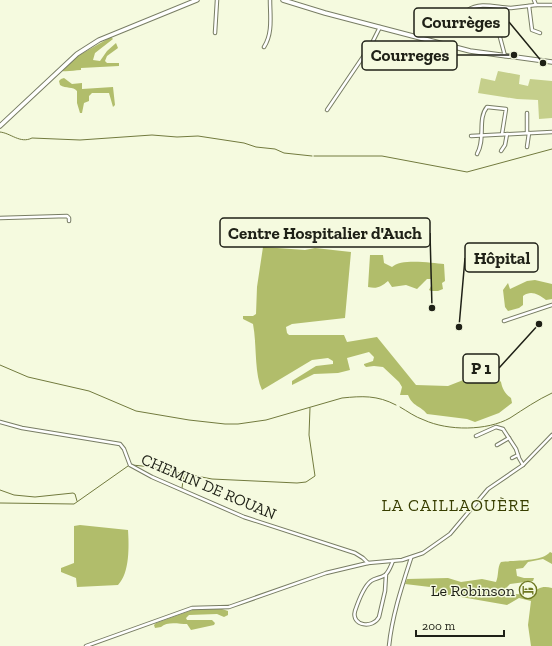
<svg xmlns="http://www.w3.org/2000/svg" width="552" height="646" font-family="'Zilla Slab',serif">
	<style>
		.green { fill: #c5cf8b }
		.forest { fill: #b1bd6b }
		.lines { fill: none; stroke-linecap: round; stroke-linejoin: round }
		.stream { stroke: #727a3e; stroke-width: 1 }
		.minor-casing { stroke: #787d64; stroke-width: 4.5 }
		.tertiary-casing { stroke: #787d64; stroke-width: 5.5 }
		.minor { stroke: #fff; stroke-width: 2.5 }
		.tertiary { stroke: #fff; stroke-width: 3.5 }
		.labels { text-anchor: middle; stroke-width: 3; stroke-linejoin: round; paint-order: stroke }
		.street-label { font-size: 16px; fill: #1f2117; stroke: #f5fadf }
		.poi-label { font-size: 16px; fill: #1f2117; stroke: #f5fadf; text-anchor: end }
		.neighbourhood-label { font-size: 17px; letter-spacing: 1px; fill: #383e00; stroke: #f5fadf }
		.leader { fill: none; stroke: #1f2117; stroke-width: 1.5 }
		.callout-dot { fill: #1f2117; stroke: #f5fadf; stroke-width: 1.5 }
		.callout { fill: #f5fadf; stroke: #1f2117; stroke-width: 1.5 }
		.callout-label { font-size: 17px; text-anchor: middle; font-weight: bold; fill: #1f2117 }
	</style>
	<rect width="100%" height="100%" fill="#f5fadf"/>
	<polygon class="green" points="498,71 520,75 519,84 528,86 530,79 552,81 552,118 539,119 538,100 517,99 478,93 481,78 495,81"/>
	<g class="forest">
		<path d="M111 37 113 39 95 53 93 60 100 61 107 51 116 43 118 48 107 56 105 61 107 63H119V66L81 68V70C74 70 69 72 61 71L76 57Z"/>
		<path d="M64 78 72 84 82 83V89L113 87 115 105 113 107 109 93H92L89 96V101L84 103 82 113H80L77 103V91C73 86 66 89 60 85L59 81 61 79Z"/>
		<path d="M263 247 305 250 315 248 351 252 345 318 292 324 286 327 287 333 289 335H344L347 342 377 337 416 385 448 386 471 377 497 378 501 382C502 388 505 394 511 398L512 403 499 413 475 422 467 419 427 414C420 405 413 407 408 395H400L402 387 399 382 383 367 374 366 366 367 364 365V364L373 361 374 357 369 352 347 358 350 370 338 373 314 374 292 385V381L316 366 333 364V361L328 358 312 360 262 390C254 373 257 344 253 324L243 319V316H253L256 314 257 287Z"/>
		<path d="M370 255H383L384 263 392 267C401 258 432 263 444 264L445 281 442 283 443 289 438 291H431L429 290 432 284 431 279H427L417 289 406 285 392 287 388 281C381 287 377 289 368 287Z"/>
		<path d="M535 280 552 284V299L546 300C538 294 531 290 523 296V305L519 308 508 311 505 307 503 290 508 283 510 289 527 281Z"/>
		<path d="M80 525 128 530C129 545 130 573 118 585L77 587 76 578 61 572V568L74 563V526Z"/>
		<path d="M550 552 552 553V564L543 559 528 562 523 568 516 569 517 576 524 578H534L533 581 510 584 507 587 509 592 515 594 532 595C538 587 543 586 552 588V646H531L528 625 531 601 519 598 507 605 438 593H434L430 587 405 584 407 579 448 578 461 582 482 579 496 582C499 576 497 567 501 562 514 560 542 562 550 552Z"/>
		<path d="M198 609H222L228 611V615L224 617 217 614 189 615 186 618 187 620H212L215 623 214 625 191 630 187 624C179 624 167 621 161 627L155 628 154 625 156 623 192 610Z"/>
	</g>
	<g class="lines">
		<g class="stream">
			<path d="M0 132C11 133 20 144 32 138L80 140 152 135 177 137 198 136 244 143 256 147 275 149 284 153 312 156"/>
			<polyline points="314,156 382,156 467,172 552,149"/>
			<path d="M0 365 28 377 89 391 136 411 189 420 225 424H238L266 420 342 398C362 396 377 395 396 405"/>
			<path d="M400 407C407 411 415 417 424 420 448 431 487 431 510 418 524 409 537 400 552 393"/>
			<polyline points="132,465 152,467"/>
			<polyline points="155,468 212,479 297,483 306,482 315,476 309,435 310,408"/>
			<polyline points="182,488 184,474"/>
			<polyline points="0,490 14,495 35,497 73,493 75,494 77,501"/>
			<polyline points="0,503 74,504 128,466"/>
		</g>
		<defs>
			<g id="minor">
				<polyline points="534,0 536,5 552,5"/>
				<polyline points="529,6 532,30 540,33"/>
				<polyline points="215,33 217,0"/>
				<path d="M264 47C273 33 270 16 270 0"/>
				<path d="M505 56 497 26 477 23 468 15V10C480 1 498 8 511 8 519 7 528 6 536 5"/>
				<polyline points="327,110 371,45 380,27"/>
				<polyline points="527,113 527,133"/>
				<polyline points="471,136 552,132"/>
				<polyline points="527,147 529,133"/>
				<polyline points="501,151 505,145 507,134"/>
				<path d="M477 154C486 139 477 119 487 107L506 109 502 134"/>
				<polyline points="0,218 67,216 69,218 69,221"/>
				<polyline points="504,321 552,305"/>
				<polyline points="0,422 22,428 120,444 124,449 130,465 152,477 244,517 355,553 363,558 368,563"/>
				<polyline points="476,436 496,427 503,429 516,449 519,458 523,465"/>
				<polyline points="497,445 509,438"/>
				<polyline points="512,458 518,455"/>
				<path d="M386 574 385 591 379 617C373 629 351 626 355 611 358 602 363 587 371 581 375 578 381 578 385 575 389 572 391 565 393 561"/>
				<polyline points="86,646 192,608 229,607 326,573 368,563 402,560 423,553 450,534 488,489 523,465 552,435"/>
				<path d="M389 646C392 616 402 586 411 558"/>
			</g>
			<g id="tertiary">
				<polyline points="283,0 325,13 470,51 552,62"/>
				<polyline points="0,126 77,54 99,40 197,0"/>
			</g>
		</defs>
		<use href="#minor" class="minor-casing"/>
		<use href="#tertiary" class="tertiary-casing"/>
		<use href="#minor" class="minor"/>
		<use href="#tertiary" class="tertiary"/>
	</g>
	<defs>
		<symbol id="hotel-ring" viewBox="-11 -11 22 22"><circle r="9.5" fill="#f5fadf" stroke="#6d7721" stroke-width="1.5"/><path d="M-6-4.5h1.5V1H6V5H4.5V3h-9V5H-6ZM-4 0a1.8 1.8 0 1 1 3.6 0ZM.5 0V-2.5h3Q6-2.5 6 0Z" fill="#6d7721"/></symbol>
	</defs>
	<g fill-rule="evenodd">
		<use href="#hotel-ring" x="518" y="580" width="20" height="20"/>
	</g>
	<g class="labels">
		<g class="street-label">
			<text transform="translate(209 486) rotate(23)" y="6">CHEMIN DE ROUAN</text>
		</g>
		<g class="poi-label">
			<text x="515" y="596">Le Robinson</text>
		</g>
		<g class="neighbourhood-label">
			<text x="456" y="511">LA CAILLAOUÈRE</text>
		</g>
	</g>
	<path class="leader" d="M543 63L509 22M514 55L457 55M432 308L430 233M459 327L465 258M539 324L499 368"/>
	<g class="callout-dot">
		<circle cx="543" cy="63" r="4"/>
		<circle cx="514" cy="55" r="4"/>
		<circle cx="432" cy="308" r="4"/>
		<circle cx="459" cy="327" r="4"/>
		<circle cx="539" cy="324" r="4"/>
	</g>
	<g class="callout">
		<rect x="414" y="8" width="95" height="29" rx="4"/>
		<rect x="362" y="41" width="95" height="29" rx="4"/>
		<rect x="220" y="218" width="210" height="29" rx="4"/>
		<rect x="465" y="243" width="73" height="29" rx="4"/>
		<rect x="463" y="354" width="36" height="29" rx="4"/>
	</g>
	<g class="callout-label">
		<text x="461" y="28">Courrèges</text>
		<text x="410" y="61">Courreges</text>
		<text x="325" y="239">Centre Hospitalier d'Auch</text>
		<text x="502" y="264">Hôpital</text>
		<text x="481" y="374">P 1</text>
	</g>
	<path d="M416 630v6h88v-6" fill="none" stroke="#1f2117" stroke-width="2"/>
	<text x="422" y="630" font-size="12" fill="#1f2117" stroke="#f5fadf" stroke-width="3" paint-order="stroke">200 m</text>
</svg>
